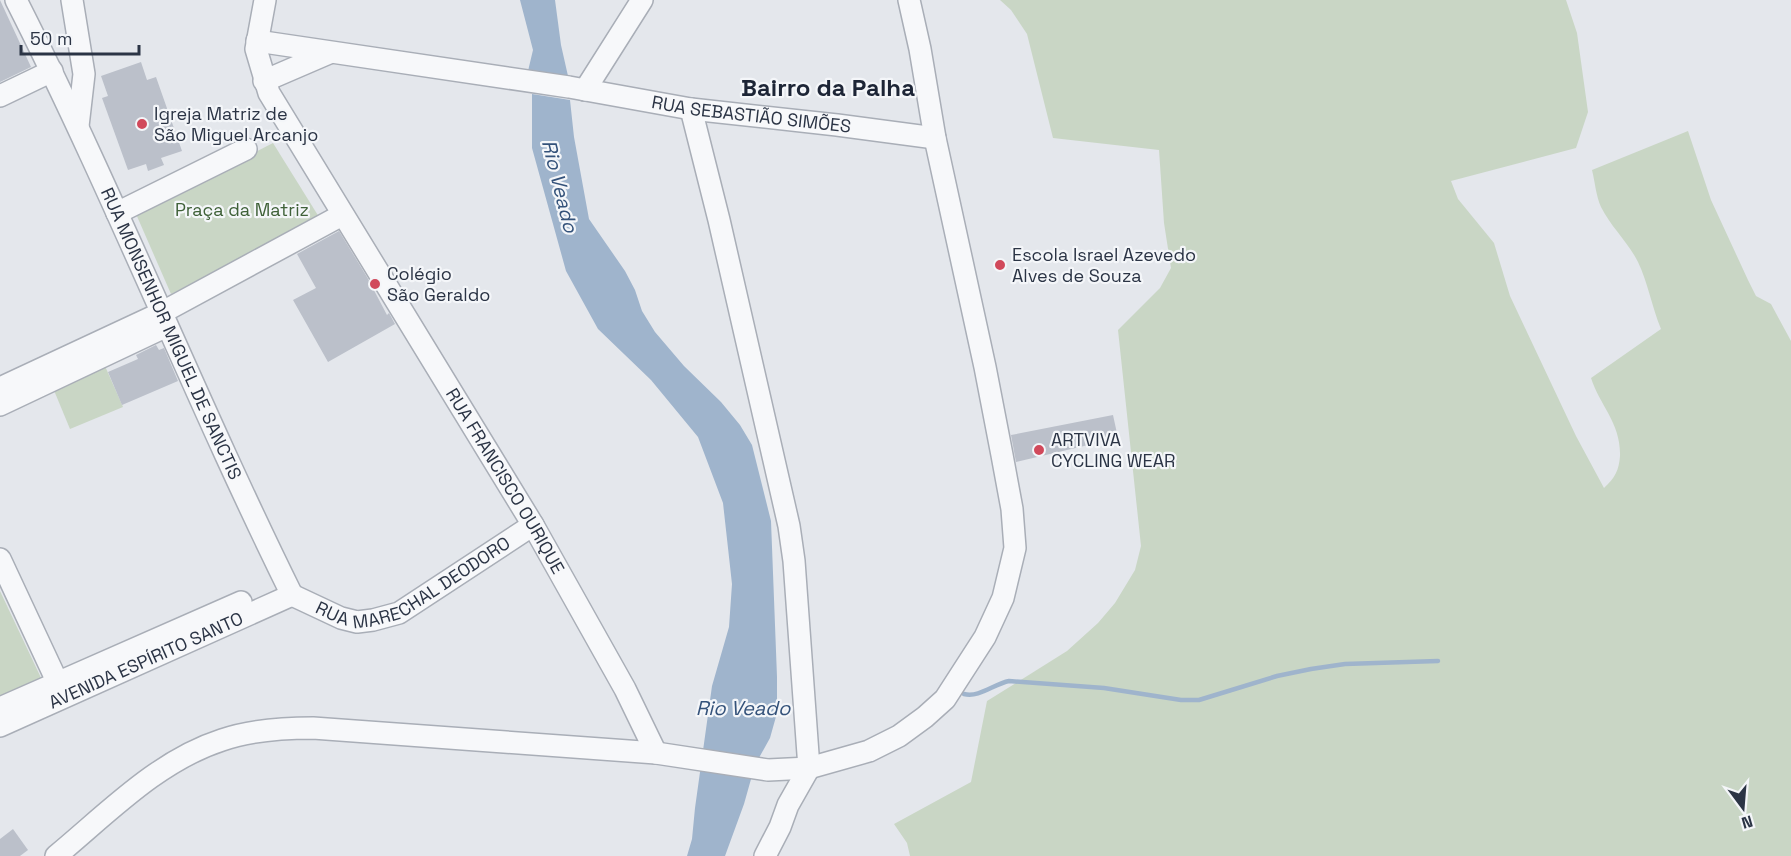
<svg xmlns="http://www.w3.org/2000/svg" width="1791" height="856" font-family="'Space Grotesk',sans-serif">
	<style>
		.green { fill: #c9d6c5 }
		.water { fill: #9fb4cc }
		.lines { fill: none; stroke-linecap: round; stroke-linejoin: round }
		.stream { stroke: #9fb4cc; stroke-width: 4.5 }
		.building { fill: #bbc0ca }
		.minor-casing { stroke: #a9aeb7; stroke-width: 24 }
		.minor { stroke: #f7f8fa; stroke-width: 21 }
		.poi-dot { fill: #d1495b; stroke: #f4f6f9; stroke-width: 2 }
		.labels { text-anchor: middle; stroke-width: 4.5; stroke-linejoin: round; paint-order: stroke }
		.poi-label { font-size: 18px; fill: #2b3445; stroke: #f4f6f9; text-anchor: start }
		.street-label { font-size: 18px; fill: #2b3445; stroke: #f4f6f9 }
		.park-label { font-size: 18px; fill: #3f6138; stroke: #f4f6f9 }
		.water-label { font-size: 20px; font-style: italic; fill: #34527a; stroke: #f4f6f9 }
		.district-label { font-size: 24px; font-weight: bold; fill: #1d2536; stroke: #f4f6f9 }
	</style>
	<rect width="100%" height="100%" fill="#e4e7ec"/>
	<g class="green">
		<path d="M1000 0H1566L1577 33 1588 112 1576 148 1451 181 1458 199 1494 243 1510 296 1576 436 1604 488C1615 478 1619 470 1620 456 1621 423 1600 406 1591 378L1661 329C1652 307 1648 283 1638 262 1628 242 1611 227 1601 207 1596 196 1595 182 1592 170L1688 131 1711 200 1748 280 1756 296 1771 304 1791 341V856H910L907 843 894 824 971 782 987 701 1067 651 1098 623 1115 603 1135 570 1141 546 1118 330 1160 288 1171 268 1164 223 1159 150 1053 138 1027 34 1011 10Z"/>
		<polygon points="273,143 319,217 261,250 171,294 136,214"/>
		<polygon points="105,366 123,407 70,429 53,388"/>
		<polygon points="0,591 42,680 0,697"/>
	</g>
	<g class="water">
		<polygon points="520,0 555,0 561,45 568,76 528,71 533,50"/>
		<polygon points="532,94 570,100 574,137 589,219 625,271 635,290 642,311 655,332 684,366 721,402 740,425 752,445 771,521 777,677 777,713 770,738 755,765 744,804 725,856 687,856 692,839 695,808 712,686 729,627 732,584 723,503 698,437 651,380 598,329 566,271 532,148"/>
	</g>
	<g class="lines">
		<path class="stream" d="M964 694C979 698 994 684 1009 681L1104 688 1181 700H1199L1277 676 1311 669 1345 664 1438 661"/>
	</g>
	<g class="building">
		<polygon points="0,0 31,67 0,82"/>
		<polygon points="141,62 147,80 156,77 182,151 161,158 164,165 148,171 146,164 128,170 102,98 108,96 101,76"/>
		<polygon points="339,231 367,277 387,315 389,313 395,324 328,362 293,300 316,288 297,254"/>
		<polygon points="156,345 159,350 164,348 178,381 122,405 108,372 138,359 136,355"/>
		<polygon points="1113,415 1118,438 1016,462 1011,435"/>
		<polygon points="13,829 28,850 20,856 0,856 0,839"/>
	</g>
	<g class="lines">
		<defs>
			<g id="minor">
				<path id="s1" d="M16 0C115 195 195 399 292 595"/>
				<polyline points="72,0 84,74 78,126"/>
				<path id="s2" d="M265 0 256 49 269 93 533 525 625 689 656 753"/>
				<path id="s3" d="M257 41 569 87 691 109 837 125 935 138"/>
				<polyline points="264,81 329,53"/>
				<polyline points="585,90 642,0"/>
				<polyline points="0,96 52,71"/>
				<polyline points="691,109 719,220 789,526 794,561 809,768"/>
				<polyline points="117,213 246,149"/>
				<polyline points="0,388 161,313 342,215"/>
				<polyline points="0,405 167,326"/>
				<polyline points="0,559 63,694"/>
				<path id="s4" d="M292 595 341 618 357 622 373 620 399 613 533 525"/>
				<polyline points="0,708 241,602"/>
				<path id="s5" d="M0 726 292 595"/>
				<path d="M56 856C107 814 157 761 222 740 251 730 282 728 313 728L656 753 768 770 809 768 869 751 899 736 925 717 945 699 985 637 1003 598 1015 548 1012 509 1002 455 985 367 935 138 920 49 909 0"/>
				<polyline points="765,856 780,827 788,805 809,768"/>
			</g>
		</defs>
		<use href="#minor" class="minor-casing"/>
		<use href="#minor" class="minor"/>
	</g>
	<g class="poi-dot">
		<circle cx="142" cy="124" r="6"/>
		<circle cx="1000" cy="265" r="6"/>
		<circle cx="375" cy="284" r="6"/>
		<circle cx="1039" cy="450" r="6"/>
	</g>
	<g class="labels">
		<g class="poi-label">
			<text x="154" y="120">Igreja Matriz de<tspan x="154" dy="21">São Miguel Arcanjo</tspan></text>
			<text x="1012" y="261">Escola Israel Azevedo<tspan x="1012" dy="21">Alves de Souza</tspan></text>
			<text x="387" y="280">Colégio<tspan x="387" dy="21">São Geraldo</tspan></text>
			<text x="1051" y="446">ARTVIVA<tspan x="1051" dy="21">CYCLING WEAR</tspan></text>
		</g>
		<g class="street-label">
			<text dy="6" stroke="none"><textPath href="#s3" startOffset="500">RUA SEBASTIÃO SIMÕES</textPath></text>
			<text dy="6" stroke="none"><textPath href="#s1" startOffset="368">RUA MONSENHOR MIGUEL DE SANCTIS</textPath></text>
			<text dy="6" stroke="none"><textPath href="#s2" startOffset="550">RUA FRANCISCO OURIQUE</textPath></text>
			<text dy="6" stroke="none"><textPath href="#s4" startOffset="136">RUA MARECHAL DEODORO</textPath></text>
			<text dy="6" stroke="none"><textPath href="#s5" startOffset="160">AVENIDA ESPÍRITO SANTO</textPath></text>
		</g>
		<g class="park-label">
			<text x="242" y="216">Praça da Matriz</text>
		</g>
		<g class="water-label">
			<text transform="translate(560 186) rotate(76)" y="7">Rio Veado</text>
			<text x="743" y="715">Rio Veado</text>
		</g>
		<g class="district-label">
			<text x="828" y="96">Bairro da Palha</text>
		</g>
	</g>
	<g transform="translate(1743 808) rotate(164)" stroke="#f4f6f9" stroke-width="4.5" paint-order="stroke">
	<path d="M0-4.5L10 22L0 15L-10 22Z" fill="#2b3445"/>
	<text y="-9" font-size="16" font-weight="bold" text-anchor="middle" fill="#2b3445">N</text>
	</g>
	<path d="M21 45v9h118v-9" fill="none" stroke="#2b3445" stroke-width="3"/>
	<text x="30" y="45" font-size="18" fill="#2b3445" stroke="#f4f6f9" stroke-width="4.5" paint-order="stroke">50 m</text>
</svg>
